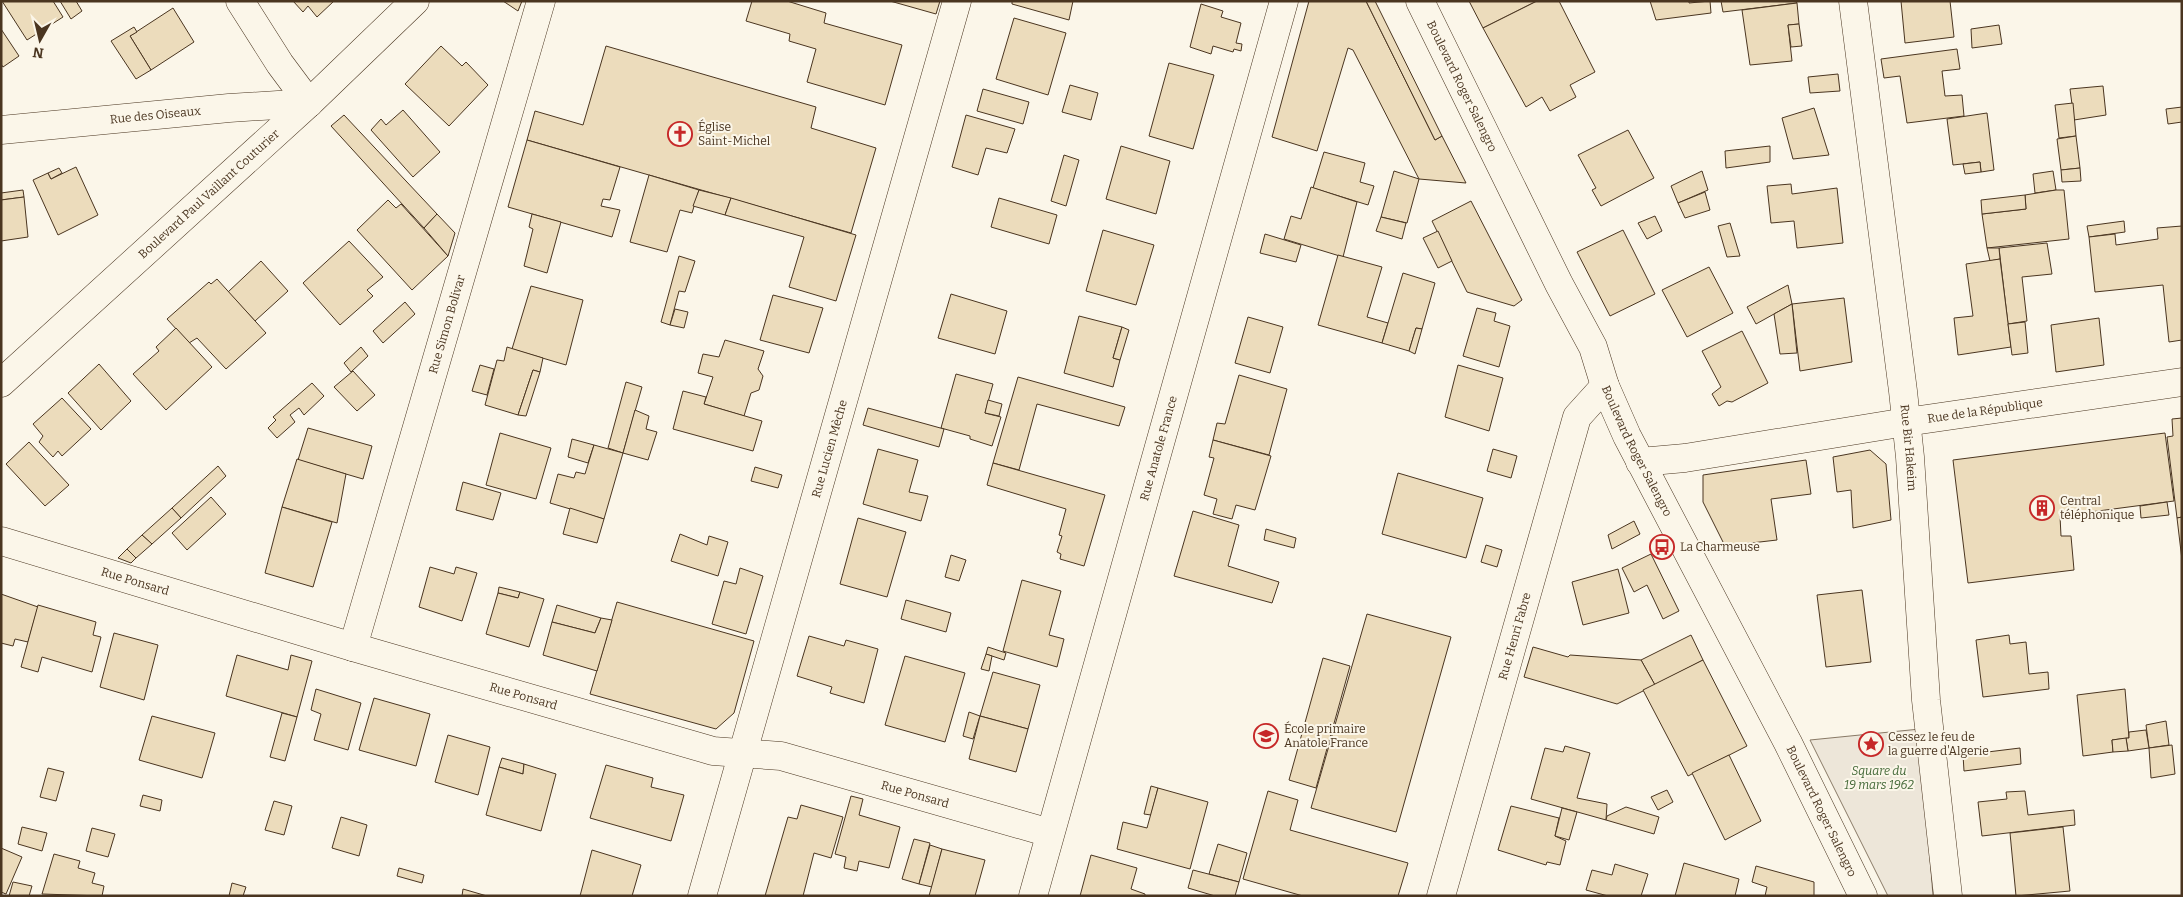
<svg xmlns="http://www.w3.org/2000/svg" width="2183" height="897" font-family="Bitter,serif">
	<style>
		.green { fill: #ede6d9; stroke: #887966 }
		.building { fill: #ecdcbc; stroke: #4a3520 }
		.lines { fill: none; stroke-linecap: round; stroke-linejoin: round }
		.minor-casing { stroke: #4a3520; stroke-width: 29 }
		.minor { stroke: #fbf6e9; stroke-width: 28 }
		.labels { text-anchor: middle; stroke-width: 4; stroke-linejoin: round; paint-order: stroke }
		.street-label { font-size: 12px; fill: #4a3520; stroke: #fbf6e9 }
		.poi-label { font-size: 12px; fill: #4a3520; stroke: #fbf6e9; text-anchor: start }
		.park-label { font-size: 12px; font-style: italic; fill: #436837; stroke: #fbf6e9 }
	</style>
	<rect width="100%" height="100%" fill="#fbf6e9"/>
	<polygon class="green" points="1920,729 1933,896 1888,896 1810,740"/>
	<g class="building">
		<polygon points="2,1 53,1 63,17 27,40"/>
		<polygon points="60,1 76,1 82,11 71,19"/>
		<polygon points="293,1 334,1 317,17 308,6 303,12"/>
		<polygon points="503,1 522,1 518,11"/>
		<polygon points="752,1 787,1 826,13 824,23 902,45 885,105 807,82 816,49 789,41 790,34 746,21"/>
		<polygon points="890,1 940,1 936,14"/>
		<polygon points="1012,1 1073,1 1069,20 1012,4"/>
		<polygon points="1309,1 1366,1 1435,140 1442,136 1466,183 1419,179 1353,50 1348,48 1317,151 1272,137"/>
		<polygon points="1366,1 1375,1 1442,136 1435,140"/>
		<polygon points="1469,1 1537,1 1483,28"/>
		<polygon points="1537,1 1559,1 1595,72 1570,85 1576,97 1550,111 1542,97 1526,107 1483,28"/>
		<polygon points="1650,1 1689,1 1689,3 1710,1 1711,13 1656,20"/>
		<polygon points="1721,1 1796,1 1797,3 1723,12"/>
		<polygon points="1901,1 1950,1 1954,37 1905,43"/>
		<polygon points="1797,3 1799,24 1788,25 1792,61 1750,65 1742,10"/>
		<polygon points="1201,4 1223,11 1221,17 1241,23 1236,43 1242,44 1241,51 1234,49 1233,52 1213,46 1211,54 1190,47"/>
		<polygon points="173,8 194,42 151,70 130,36"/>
		<polygon points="1014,18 1066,33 1048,95 996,79"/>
		<polygon points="1799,24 1802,46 1791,47 1788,25"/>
		<polygon points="1999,25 2002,44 1972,48 1971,29"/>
		<polygon points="134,27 137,32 130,36 151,70 136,79 111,41"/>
		<polygon points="1,29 19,56 3,67 1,64"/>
		<polygon points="441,46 462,66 466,62 488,85 449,126 405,84"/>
		<polygon points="606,46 816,107 811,128 876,148 851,233 527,140 535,111 583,125"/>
		<polygon points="1957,49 1960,69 1942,71 1945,96 1962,95 1964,116 1907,123 1900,76 1884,78 1881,59"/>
		<polygon points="1169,63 1214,75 1193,149 1149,136"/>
		<polygon points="1838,74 1840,91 1810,93 1808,77"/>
		<polygon points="1070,85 1098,93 1091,120 1062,112"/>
		<polygon points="2103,86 2106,115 2074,120 2070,89"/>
		<polygon points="983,89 1029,102 1023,124 977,111"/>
		<polygon points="2073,103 2076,136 2059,138 2055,105"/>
		<polygon points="2182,107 2182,122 2168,124 2166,109"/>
		<polygon points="1814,108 1829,155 1793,159 1782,118"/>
		<polygon points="403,110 440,152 413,177 371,130 381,119 386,125"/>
		<polygon points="1987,113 1994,170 1981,172 1980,162 1953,165 1947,119"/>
		<polygon points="344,115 437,214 424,228 331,126"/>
		<polygon points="966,115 1015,129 1007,153 986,148 978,175 952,167"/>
		<polygon points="1628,130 1654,178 1601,206 1592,190 1596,188 1578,155"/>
		<polygon points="2076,136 2080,168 2061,170 2057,139"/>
		<polygon points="527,140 620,167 610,200 603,199 601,206 620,210 612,237 508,207"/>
		<polygon points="1121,146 1170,161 1156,214 1106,199"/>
		<polygon points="1770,146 1770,162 1726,168 1725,151"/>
		<polygon points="1324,152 1365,163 1360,182 1374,186 1368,205 1313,188"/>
		<polygon points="1064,155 1079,160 1066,206 1051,201"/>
		<polygon points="1980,162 1981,172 1965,174 1963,164"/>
		<polygon points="76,167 98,215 58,235 33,180 48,173 51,179"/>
		<polygon points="59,168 62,173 51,179 48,173"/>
		<polygon points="2080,168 2081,181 2062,182 2061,170"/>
		<polygon points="1394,171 1419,179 1407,223 1381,217"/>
		<polygon points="1702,171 1708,190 1678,203 1671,186"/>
		<polygon points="2053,171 2056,190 2035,193 2033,174"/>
		<polygon points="649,175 699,190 692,213 680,210 667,252 630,242"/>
		<polygon points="1791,184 1792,194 1837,188 1843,243 1797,248 1794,221 1771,223 1767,186"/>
		<polygon points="1311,187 1357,202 1343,257 1284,239 1291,216 1301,219"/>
		<polygon points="23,190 24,197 1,200 1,193"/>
		<polygon points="699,190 731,198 725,215 693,206"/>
		<polygon points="2056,190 2064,190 2069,239 1987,248 1982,214 2026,209 2025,195"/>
		<polygon points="1705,192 1710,210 1685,218 1678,203"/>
		<polygon points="2025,195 2026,209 1982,214 1981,200"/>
		<polygon points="24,197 28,237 1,241 1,200"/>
		<polygon points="731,198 856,235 836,301 789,287 804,237 725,215"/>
		<polygon points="999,198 1057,215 1049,244 991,227"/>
		<polygon points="388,200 396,208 401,204 448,256 412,290 357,230"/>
		<polygon points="1471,201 1522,300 1514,306 1467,292 1432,221"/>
		<polygon points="437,214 455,233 448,256 424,228"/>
		<polygon points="532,214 561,222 547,273 524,266 533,229 529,227"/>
		<polygon points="1655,216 1662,231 1647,239 1638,223"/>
		<polygon points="1381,217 1406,223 1402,239 1376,231"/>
		<polygon points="2124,221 2125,232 2089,237 2087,226"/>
		<polygon points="1730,223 1740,256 1727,257 1718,226"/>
		<polygon points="2182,226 2182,340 2169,342 2163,285 2095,292 2089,237 2115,234 2116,245 2158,239 2157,228"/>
		<polygon points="1103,230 1154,245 1136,305 1086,291"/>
		<polygon points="1623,230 1655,294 1610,316 1577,252"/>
		<polygon points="1438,231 1452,261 1438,268 1423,238"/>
		<polygon points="1265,234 1301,245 1296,262 1260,253"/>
		<polygon points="349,241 383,277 367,290 373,296 340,325 303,283"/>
		<polygon points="2047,243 2052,274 2022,277 2027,321 2008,324 1999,248"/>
		<polygon points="1987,248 1999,248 2000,259 1990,261"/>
		<polygon points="1338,255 1382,267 1367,317 1388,323 1382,343 1318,325"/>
		<polygon points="679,256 695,261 685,292 679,291 670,325 661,322"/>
		<polygon points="2000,259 2011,347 1958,355 1954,318 1973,316 1966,264"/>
		<polygon points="261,261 288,291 255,321 228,292"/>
		<polygon points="1709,267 1733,313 1687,337 1662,290"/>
		<polygon points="1403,273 1435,283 1422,329 1416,328 1409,351 1382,343"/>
		<polygon points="217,279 266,333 226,369 197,338 189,343 167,319 209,282 211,284"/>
		<polygon points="1788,285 1792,304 1756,324 1747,307"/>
		<polygon points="531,286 583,300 566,365 512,349"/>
		<polygon points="951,294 1007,311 995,354 938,338"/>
		<polygon points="773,295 823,308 809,353 760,340"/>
		<polygon points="1844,298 1852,362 1800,371 1792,304"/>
		<polygon points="405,302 415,314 383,343 373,331"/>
		<polygon points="1792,304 1797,353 1780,354 1774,314"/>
		<polygon points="1477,308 1496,313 1494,321 1510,326 1499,367 1463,356"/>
		<polygon points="675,309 688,312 684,328 670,325"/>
		<polygon points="1079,316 1122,327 1113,358 1120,360 1113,387 1064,373"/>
		<polygon points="1248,317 1283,327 1270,373 1235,363"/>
		<polygon points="2099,318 2104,365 2056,372 2051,325"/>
		<polygon points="2025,322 2028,353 2012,355 2008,324"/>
		<polygon points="1122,327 1129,330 1120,360 1113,358"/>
		<polygon points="176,328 212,367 166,410 133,374 159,351 156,347"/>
		<polygon points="1416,328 1422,329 1415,354 1409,351"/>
		<polygon points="1742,331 1768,383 1732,402 1727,401 1719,406 1712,394 1721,387 1702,351"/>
		<polygon points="725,340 764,351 758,369 763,376 759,390 751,393 744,416 704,404 713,377 698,373 703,354 719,357"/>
		<polygon points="361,347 368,356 351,372 344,363"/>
		<polygon points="507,347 543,358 540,372 533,370 518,415 485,405 497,360 504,361"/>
		<polygon points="99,364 131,401 101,430 68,393"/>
		<polygon points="480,365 494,369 487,395 472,391"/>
		<polygon points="1458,365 1503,378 1489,431 1445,417"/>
		<polygon points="533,370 540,372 526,416 518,415"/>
		<polygon points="353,371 375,395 357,411 334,387"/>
		<polygon points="956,374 993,384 985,413 1001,417 992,446 970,439 970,436 941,428"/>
		<polygon points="1239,375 1287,389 1269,455 1213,440 1217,423 1225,424"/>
		<polygon points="1018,377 1125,407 1119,426 1037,404 1019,470 993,463"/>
		<polygon points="626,382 642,387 623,453 608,448"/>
		<polygon points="312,383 324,396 304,415 299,408 290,415 295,422 277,438 268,428 276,420 273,417"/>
		<polygon points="683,391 706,397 704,404 762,421 753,451 673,429"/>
		<polygon points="62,398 91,429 62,456 58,451 53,457 39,442 43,436 33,424"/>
		<polygon points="988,400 1002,404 999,416 985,413"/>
		<polygon points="868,408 944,429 939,447 863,425"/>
		<polygon points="635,410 649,416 646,429 657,432 648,460 623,453"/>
		<polygon points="2182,418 2182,517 2177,518 2167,437 2173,436 2172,419"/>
		<polygon points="308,428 372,446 363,479 298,460"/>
		<polygon points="500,433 551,448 536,499 486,485"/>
		<polygon points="2165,433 2174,501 2060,516 2061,536 2071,536 2074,570 1968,583 1953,460"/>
		<polygon points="572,439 594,445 588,463 568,457"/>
		<polygon points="1213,440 1271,456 1255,510 1236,505 1232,519 1213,514 1217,499 1204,495 1214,458 1209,457"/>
		<polygon points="29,442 69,485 45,506 6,464"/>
		<polygon points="594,445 623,453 604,519 550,503 558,474 574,478 576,472 585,474"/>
		<polygon points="878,449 918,460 909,492 928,496 921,521 863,504"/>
		<polygon points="1493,449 1517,456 1511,478 1487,471"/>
		<polygon points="1870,450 1886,464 1891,520 1853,528 1851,490 1837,492 1833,457"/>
		<polygon points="297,459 346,474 337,523 282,507"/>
		<polygon points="1806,460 1811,494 1771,499 1777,540 1725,546 1703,502 1703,475"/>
		<polygon points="993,463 1105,495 1084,566 1060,559 1061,554 1057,552 1062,536 1059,535 1066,509 987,485"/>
		<polygon points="218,466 226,476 181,518 172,508"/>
		<polygon points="755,467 782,475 778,488 751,481"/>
		<polygon points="1398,473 1483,498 1466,558 1382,534"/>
		<polygon points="463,482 501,493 493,520 456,510"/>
		<polygon points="211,497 226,514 187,550 172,533"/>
		<polygon points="2167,502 2169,515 2141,518 2140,506"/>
		<polygon points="282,507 332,522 313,587 265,573"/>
		<polygon points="172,508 181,518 152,544 142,535"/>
		<polygon points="570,508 604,519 597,543 563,534"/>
		<polygon points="1193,511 1239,525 1228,566 1279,582 1272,603 1174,576"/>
		<polygon points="2182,517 2182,560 2177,518"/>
		<polygon points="858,518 906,532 887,597 840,584"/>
		<polygon points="1634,521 1640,534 1612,549 1608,535"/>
		<polygon points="1266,529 1296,538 1294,548 1264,540"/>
		<polygon points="680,534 707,545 709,536 728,542 718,576 671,561"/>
		<polygon points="142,535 152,544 136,558 127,549"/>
		<polygon points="1486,545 1502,550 1497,567 1481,562"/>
		<polygon points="127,549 136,558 131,563 118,558"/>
		<polygon points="1651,554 1679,611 1663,619 1647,585 1634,592 1622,568"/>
		<polygon points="951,555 966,560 959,581 945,577"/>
		<polygon points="430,567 454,574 456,567 477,573 462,621 419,607"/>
		<polygon points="740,568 763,576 746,634 712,624 724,581 736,584"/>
		<polygon points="1618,569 1629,613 1583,625 1572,582"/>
		<polygon points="1022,580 1061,591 1049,635 1064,639 1057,667 1003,651"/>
		<polygon points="499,587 520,592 518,598 498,593"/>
		<polygon points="1862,590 1871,662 1826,667 1817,595"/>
		<polygon points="520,592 544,599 529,647 486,634 498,593 518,598"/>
		<polygon points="1,594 38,607 28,642 15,639 13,646 1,643"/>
		<polygon points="906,600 951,613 946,632 901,619"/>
		<polygon points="617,602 754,641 734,713 716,729 590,694"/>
		<polygon points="38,605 96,622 93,635 101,637 92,672 42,657 38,672 21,667"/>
		<polygon points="557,605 601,618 595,633 552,622"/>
		<polygon points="1367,614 1451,637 1396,832 1311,808"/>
		<polygon points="601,618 612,620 597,671 543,655 552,622 595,633"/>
		<polygon points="114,633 158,645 144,700 100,687"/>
		<polygon points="1691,635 1703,660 1655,685 1641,660"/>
		<polygon points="2009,635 2010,644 2026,642 2029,674 2048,672 2049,689 1983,697 1976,640"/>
		<polygon points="809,636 844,646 846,640 878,649 864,703 830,693 832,687 797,676"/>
		<polygon points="988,647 1006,653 1004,660 986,654"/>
		<polygon points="1533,647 1568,657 1570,655 1641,660 1655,685 1617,704 1524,677"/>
		<polygon points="986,654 992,656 989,671 981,669"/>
		<polygon points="237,655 288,670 291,655 312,661 297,717 226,696"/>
		<polygon points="905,656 965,673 945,742 885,725"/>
		<polygon points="1323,658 1350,666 1316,788 1289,780"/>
		<polygon points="1703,660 1747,746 1688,776 1643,690"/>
		<polygon points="993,672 1040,685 1028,729 980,716"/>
		<polygon points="316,689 361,703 348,750 314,740 321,714 311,710"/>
		<polygon points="2125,689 2129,738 2112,740 2113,752 2083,756 2077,695"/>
		<polygon points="374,698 430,714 416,766 359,750"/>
		<polygon points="969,712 980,716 973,739 963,736"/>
		<polygon points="282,713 297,717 285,761 270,757"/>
		<polygon points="152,716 215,733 202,778 139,760"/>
		<polygon points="980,716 1028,729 1016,772 969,759"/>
		<polygon points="2166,721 2169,745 2149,748 2146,725"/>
		<polygon points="2146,730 2149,748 2128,751 2126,738 2129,738 2129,732"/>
		<polygon points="448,735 490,747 478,795 435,782"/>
		<polygon points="2126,738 2128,751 2113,752 2112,740"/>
		<polygon points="2172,745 2175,774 2151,778 2149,748"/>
		<polygon points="1565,746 1590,753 1577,798 1607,804 1606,820 1531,799 1545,748 1563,752"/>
		<polygon points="2020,748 2021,764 1964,771 1963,755"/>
		<polygon points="1729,755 1761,821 1725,840 1692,773"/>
		<polygon points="502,758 524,764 523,774 499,767"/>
		<polygon points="524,764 556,774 541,831 486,815 499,767 523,774"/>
		<polygon points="606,765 653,778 651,787 684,795 671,841 590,818"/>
		<polygon points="48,768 64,772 56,801 40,797"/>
		<polygon points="1151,786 1158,788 1151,815 1144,814"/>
		<polygon points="1158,788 1208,802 1190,869 1117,849 1123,822 1147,828"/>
		<polygon points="1667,790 1673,802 1658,810 1651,797"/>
		<polygon points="1268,791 1298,800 1290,830 1408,863 1398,896 1303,896 1243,879"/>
		<polygon points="2025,791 2028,815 2074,810 2075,825 1982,836 1978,802 2007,799 2006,792"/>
		<polygon points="143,795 162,800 160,811 140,806"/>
		<polygon points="851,796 863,799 859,815 900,827 889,868 859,861 857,871 844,868 846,857 835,854"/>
		<polygon points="274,801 292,806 284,835 265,830"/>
		<polygon points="801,805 843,817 831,858 814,853 803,896 765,896 788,817 797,819"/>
		<polygon points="1511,806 1559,818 1555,836 1566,841 1560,865 1547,862 1546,865 1498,850"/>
		<polygon points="1626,807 1659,817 1654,834 1606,820 1607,816"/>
		<polygon points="1562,808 1577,812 1569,840 1555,836"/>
		<polygon points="341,817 367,825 359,856 332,848"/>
		<polygon points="22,827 47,833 42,851 18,844"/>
		<polygon points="2063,827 2070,891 2016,896 2010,833"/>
		<polygon points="92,828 115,834 108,857 86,851"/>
		<polygon points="914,839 930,843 919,884 902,879"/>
		<polygon points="1218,844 1247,853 1239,882 1209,874"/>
		<polygon points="930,845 942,849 932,887 919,884"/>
		<polygon points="1,848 22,857 6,894 1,892"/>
		<polygon points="942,849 985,860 975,896 929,896"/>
		<polygon points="592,850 641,865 632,896 580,896"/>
		<polygon points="54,854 80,861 78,868 95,873 92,883 104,886 102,896 42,894"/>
		<polygon points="1091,855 1137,868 1131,889 1145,894 1145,896 1080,896"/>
		<polygon points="1684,863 1739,879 1735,896 1675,896"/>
		<polygon points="1615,864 1648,874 1641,896 1608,896 1586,890 1592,870 1612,875"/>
		<polygon points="1756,866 1814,882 1814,896 1765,896 1767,887 1752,882"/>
		<polygon points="399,868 424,875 422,883 397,876"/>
		<polygon points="1193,870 1239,882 1235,896 1215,896 1188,888"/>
		<polygon points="13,882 32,886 29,896 9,896"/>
		<polygon points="232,883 246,887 243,896 229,896"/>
		<polygon points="463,889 487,896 462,896"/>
	</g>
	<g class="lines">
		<defs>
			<g id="minor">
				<polyline points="240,1 280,64 309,103"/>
				<path id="s1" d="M1420 1 1559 284 1593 347 1605 386 1627 436 1788 743 1863 896"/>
				<path id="s2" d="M1853 1 1903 391 1910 457 1926 700 1948 896"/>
				<path id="s3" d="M1 130 229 108 309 103"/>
				<path id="s4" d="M1 383 309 103 415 1"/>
				<path id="s5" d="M1640 462 1685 458 1906 422 2182 382"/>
				<path id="s6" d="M1 541 353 647 713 751 781 756 1050 833"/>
				<path id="s7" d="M353 647 541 1"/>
				<path id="s8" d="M702 896 957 1"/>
				<path id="s9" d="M1033 896 1284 1"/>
				<path id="s10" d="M1441 896 1577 417 1605 386"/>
			</g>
		</defs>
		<use href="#minor" class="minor-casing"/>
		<use href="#minor" class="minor"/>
	</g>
	<defs>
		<symbol id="church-ring" viewBox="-11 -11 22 22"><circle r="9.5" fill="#fbf6e9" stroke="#c62828" stroke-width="1.5"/><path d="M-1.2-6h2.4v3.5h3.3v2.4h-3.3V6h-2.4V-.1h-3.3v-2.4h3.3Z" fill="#c62828"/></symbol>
		<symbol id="building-ring" viewBox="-11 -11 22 22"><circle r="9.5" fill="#fbf6e9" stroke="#c62828" stroke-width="1.5"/><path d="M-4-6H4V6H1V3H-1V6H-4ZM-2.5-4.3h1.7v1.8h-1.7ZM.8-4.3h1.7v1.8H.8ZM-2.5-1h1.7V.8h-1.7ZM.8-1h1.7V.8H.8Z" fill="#c62828"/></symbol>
		<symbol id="bus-ring" viewBox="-11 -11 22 22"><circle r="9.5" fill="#fbf6e9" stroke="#c62828" stroke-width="1.5"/><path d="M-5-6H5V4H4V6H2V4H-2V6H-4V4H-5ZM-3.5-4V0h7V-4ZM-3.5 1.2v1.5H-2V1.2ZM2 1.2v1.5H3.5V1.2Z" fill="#c62828"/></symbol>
		<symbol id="school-ring" viewBox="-11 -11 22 22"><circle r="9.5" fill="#fbf6e9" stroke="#c62828" stroke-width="1.5"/><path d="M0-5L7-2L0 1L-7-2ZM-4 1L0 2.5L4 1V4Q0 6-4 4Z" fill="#c62828"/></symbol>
		<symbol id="sight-ring" viewBox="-11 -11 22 22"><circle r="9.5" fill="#fbf6e9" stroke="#c62828" stroke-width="1.5"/><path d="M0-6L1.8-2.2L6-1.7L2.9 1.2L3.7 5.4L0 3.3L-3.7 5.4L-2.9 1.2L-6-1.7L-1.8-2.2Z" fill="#c62828"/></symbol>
	</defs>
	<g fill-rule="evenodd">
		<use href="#church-ring" x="666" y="120" width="28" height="28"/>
		<use href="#building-ring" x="2028" y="494" width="28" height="28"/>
		<use href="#bus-ring" x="1648" y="533" width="28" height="28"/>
		<use href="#school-ring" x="1252" y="722" width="28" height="28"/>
		<use href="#sight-ring" x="1857" y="730" width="28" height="28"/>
	</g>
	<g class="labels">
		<g class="street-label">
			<text dy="4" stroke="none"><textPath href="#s1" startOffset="95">Boulevard Roger Salengro</textPath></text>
			<text dy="4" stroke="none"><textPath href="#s3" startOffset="155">Rue des Oiseaux</textPath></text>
			<text dy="4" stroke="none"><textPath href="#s4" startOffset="281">Boulevard Paul Vaillant Couturier</textPath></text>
			<text dy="4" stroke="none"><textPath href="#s7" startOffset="336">Rue Simon Bolivar</textPath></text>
			<text dy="4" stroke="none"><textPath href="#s5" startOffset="349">Rue de la République</textPath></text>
			<text dy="4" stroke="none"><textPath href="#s8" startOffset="465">Rue Lucien Mèche</textPath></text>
			<text dy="4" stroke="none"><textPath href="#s9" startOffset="465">Rue Anatole France</textPath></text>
			<text dy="4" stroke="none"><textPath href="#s2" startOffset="450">Rue Bir Hakeim</textPath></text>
			<text dy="4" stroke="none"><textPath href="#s1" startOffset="500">Boulevard Roger Salengro</textPath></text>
			<text dy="4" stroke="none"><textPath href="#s6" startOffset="140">Rue Ponsard</textPath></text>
			<text dy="4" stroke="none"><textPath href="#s10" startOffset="270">Rue Henri Fabre</textPath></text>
			<text dy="4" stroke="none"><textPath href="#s6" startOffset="545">Rue Ponsard</textPath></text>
			<text dy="4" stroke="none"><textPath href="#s6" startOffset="950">Rue Ponsard</textPath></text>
			<text dy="4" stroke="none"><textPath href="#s1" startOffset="905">Boulevard Roger Salengro</textPath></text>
		</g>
		<g class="poi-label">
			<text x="698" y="131">Église<tspan x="698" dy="14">Saint-Michel</tspan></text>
			<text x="2060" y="505">Central<tspan x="2060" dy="14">téléphonique</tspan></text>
			<text x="1680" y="551">La Charmeuse</text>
			<text x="1284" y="733">École primaire<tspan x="1284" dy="14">Anatole France</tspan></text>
			<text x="1888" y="741">Cessez le feu de<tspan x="1888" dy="14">la guerre d'Algerie</tspan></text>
		</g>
		<g class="park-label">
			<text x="1879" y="775">Square du<tspan x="1879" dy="14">19 mars 1962</tspan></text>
		</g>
	</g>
	<rect width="2183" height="897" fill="none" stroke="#4a3520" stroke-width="5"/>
	<g transform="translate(40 40) rotate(188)" stroke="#fbf6e9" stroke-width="4" paint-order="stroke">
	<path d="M0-4L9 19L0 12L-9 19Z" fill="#4a3520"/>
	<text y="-8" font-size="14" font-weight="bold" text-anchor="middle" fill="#4a3520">N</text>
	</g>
</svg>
